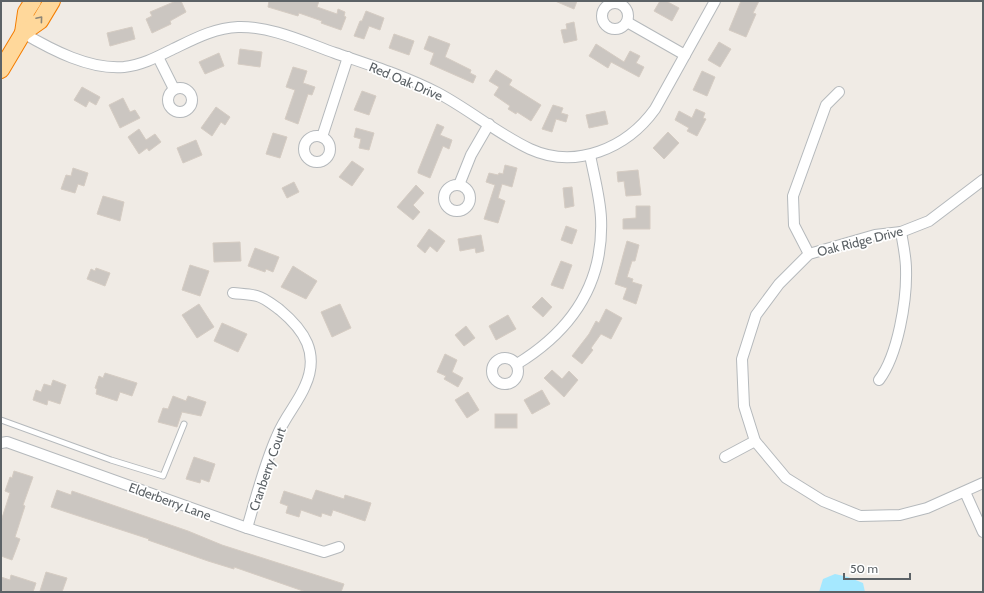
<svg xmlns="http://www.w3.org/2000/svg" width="984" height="593" font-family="Cabin,sans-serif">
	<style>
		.water { fill: #a5e8ff }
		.building { fill: #cbc6c1; stroke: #d5ccc3 }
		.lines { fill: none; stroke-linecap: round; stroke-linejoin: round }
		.service-casing { stroke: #b5b9bc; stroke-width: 7 }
		.minor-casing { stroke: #b5b9bc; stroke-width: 12 }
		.trunk-casing { stroke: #f47d00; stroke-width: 18 }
		.service { stroke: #fff; stroke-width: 5 }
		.minor { stroke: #fff; stroke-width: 10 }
		.trunk { stroke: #ffd89b; stroke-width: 16 }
		.oneway { stroke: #8d8576 }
		.labels { text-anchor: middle; stroke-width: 3.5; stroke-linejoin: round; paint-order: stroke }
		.street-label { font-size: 13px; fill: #5c6266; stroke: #fff }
	</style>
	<rect width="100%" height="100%" fill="#f0ebe5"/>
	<polygon class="water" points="835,574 848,577 863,583 865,592 819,592 823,579"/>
	<g class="building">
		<polygon points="176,1 181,1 186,12 170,21 171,24 152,33 146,19 152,16 150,12"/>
		<polygon points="269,1 319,1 317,7 337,14 338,9 345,12 344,16 346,17 341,30 321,23 322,21 299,13 298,16 268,7"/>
		<polygon points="555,1 577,1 574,9"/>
		<polygon points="660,1 666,1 679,8 672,21 654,11"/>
		<polygon points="741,1 759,1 753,13 756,14 746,37 729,30"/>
		<polygon points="366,11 384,18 380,30 369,26 364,39 354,36 360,21 362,21"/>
		<polygon points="574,22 577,40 564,43 561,30 567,29 566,24"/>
		<polygon points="132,27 135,39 110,46 107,33"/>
		<polygon points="394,34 414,41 409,55 389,48"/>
		<polygon points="429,36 450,44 445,57 471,70 470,73 476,76 473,83 430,64 434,53 424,49"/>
		<polygon points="719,42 731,49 720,67 708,60"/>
		<polygon points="596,44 624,62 630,51 640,56 636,63 644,67 639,77 611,62 608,68 589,56"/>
		<polygon points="240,49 262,52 260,67 238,64"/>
		<polygon points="219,53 224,66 205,74 199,62"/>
		<polygon points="293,67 307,71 303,83 315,87 312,95 308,94 298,124 285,119 295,90 286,87"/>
		<polygon points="496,70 512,80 509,85 541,105 531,121 517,112 516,114 508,109 510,106 494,95 499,87 489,81"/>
		<polygon points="702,71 715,77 707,96 693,90"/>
		<polygon points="82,87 100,97 96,105 89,101 86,107 74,100"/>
		<polygon points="362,91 376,96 369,115 354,110"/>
		<polygon points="123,98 130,112 135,110 140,118 120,128 109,105"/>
		<polygon points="553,105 563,108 561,113 568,115 566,122 556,119 552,132 542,129"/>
		<polygon points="216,107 230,117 225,125 221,122 212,136 201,128"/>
		<polygon points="696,109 705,113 703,118 706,119 697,136 687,131 689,128 675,120 679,111 692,118"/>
		<polygon points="605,111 608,124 589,128 586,115"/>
		<polygon points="437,124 444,127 440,135 452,140 449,149 443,146 430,178 418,173 418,171"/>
		<polygon points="356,128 374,133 369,150 359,148 361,139 354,137"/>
		<polygon points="139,129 146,140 155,134 161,142 149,151 147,148 139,154 128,137"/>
		<polygon points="668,132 679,143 664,159 653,148"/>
		<polygon points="273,133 287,137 280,158 266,154"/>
		<polygon points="196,140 202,155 183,163 177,148"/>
		<polygon points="352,161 364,169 352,186 339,177"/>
		<polygon points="505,165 517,168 512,187 502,184 498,198 505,201 498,223 484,219 495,185 486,182 489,173 498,175 499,173 503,174"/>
		<polygon points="73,168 88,173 84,186 78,184 75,193 61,189 66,175 71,176"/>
		<polygon points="638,170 641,195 626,196 624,181 618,182 617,172"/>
		<polygon points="294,182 299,192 287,198 282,188"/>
		<polygon points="416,185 424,193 413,205 420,212 413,220 397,207"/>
		<polygon points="572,187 574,206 565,208 563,188"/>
		<polygon points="103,196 124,202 120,221 97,214"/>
		<polygon points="636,206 650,206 650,229 623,229 623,219 636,218"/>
		<polygon points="566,226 577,230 572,244 561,240"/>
		<polygon points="429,229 445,241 437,252 430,246 425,253 417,246"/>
		<polygon points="481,235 484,251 476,253 475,248 460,251 458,239"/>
		<polygon points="627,241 639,245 635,261 632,261 627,277 633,279 632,282 642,285 636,304 623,299 627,288 615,284"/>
		<polygon points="240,242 241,261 214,262 213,243"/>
		<polygon points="255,248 279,257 273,272 266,269 265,272 248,266"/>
		<polygon points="561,261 572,265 563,289 551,285"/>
		<polygon points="190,265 209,271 200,296 182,290"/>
		<polygon points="293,266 317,281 306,299 281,287"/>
		<polygon points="96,268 110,273 105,286 87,279 91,269 95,271"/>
		<polygon points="542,297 552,307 543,317 532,307"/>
		<polygon points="199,304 214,327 197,338 182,315"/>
		<polygon points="340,304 351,328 332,337 321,312"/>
		<polygon points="606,309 622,318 611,339 601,334 591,348 593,350 582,364 572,356 589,334 596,321 599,323"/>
		<polygon points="508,315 516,329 496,340 489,326"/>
		<polygon points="222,323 247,334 238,352 214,341"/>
		<polygon points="466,326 475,338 464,346 455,335"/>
		<polygon points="445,354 457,360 452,372 463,378 458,387 444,379 446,376 437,372"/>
		<polygon points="552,370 562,379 569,371 578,380 564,397 544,378"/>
		<polygon points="105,373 137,383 132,396 120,392 117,401 96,394 97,389 95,388 99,376 103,378"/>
		<polygon points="53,380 66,385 60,404 48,400 47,405 33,400 36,390 41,392 44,384 51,386"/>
		<polygon points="542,390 550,404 532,414 524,400"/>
		<polygon points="468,392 479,410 467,418 455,400"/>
		<polygon points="173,396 186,401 188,396 206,402 201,416 182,412 177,427 158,422 163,408 168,409"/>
		<rect x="495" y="414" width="22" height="14"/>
		<polygon points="194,457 215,464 209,482 201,479 200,483 186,479"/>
		<polygon points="14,471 33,477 23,505 25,506 15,537 20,539 12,560 1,556 1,521 10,493 5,491 10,477 12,478"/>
		<polygon points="57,490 71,495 72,491 188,531 222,545 344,584 341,592 306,592 234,567 234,569 208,561 148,540 149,539 51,507"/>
		<polygon points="316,490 344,499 345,495 371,503 365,521 333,510 331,516 322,513 321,517 301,510 299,517 286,513 288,506 280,503 284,491 312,500"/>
		<polygon points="46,572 67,578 62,592 40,591"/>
		<polygon points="11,575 36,583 33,592 8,592 1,590 1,577 10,580"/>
	</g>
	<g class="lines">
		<defs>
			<polyline id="service" points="1,420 111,460 163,476 184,424"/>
			<g id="minor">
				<circle cx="615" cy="16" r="13"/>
				<polyline points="627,22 685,55"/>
				<path d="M23 33C52 50 90 70 124 67 142 65 157 57 173 49 194 39 214 28 238 27 271 26 304 42 335 53 370 65 405 76 438 93 470 110 498 134 530 149 576 170 627 148 655 109L715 1"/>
				<polyline points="158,57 174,89"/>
				<circle cx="180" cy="100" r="12"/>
				<circle cx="317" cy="149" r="13"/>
				<polyline points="322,137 348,57"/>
				<polyline points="983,180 929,221 901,232 875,235 809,254 779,284 756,315 742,359 744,406 755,441 786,478 823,501 860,516 900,515 927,508 983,483"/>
				<circle cx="457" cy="198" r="13"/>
				<polyline points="459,185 471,155 489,124"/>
				<polyline points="809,254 794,225 793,196 826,105 839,92"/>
				<path d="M233 293C240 294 249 294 257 296 265 298 273 305 280 310 304 330 320 353 305 386 298 403 284 418 277 436 264 465 256 498 247 528"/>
				<circle cx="505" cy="371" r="13"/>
				<path d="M517 364C571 331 604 284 601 218 600 197 594 176 590 155"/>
				<path d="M879 380C898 355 907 300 906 269 906 257 903 244 901 232"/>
				<polyline points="1,443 7,442 247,528 324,552 339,547"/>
				<polyline points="725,457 755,441"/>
				<polyline points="965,492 983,532"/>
			</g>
			<g id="trunk">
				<polyline points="23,33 26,12 33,1"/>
				<polyline points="1,70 23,33 40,21 52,1"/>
			</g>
		</defs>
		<use href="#service" class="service-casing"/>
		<use href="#minor" class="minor-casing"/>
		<use href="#trunk" class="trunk-casing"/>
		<use href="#service" class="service"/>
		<use href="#minor" class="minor"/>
		<use href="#trunk" class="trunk"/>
	</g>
	<defs><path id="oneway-chevron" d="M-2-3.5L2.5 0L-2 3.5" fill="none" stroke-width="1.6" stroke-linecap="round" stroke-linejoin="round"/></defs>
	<use class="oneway" href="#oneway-chevron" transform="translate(40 19) rotate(-50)"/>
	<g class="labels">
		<g class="street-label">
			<text transform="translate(406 81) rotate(23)" y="5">Red Oak Drive</text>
			<text transform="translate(860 241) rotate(-14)" y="5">Oak Ridge Drive</text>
			<text transform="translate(267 469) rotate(-71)" y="5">Cranberry Court</text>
			<text transform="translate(170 501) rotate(20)" y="5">Elderberry Lane</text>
		</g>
	</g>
	<rect width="984" height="593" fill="none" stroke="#5c6266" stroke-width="4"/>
	<path d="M844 573v6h66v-6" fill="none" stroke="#5c6266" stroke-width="2"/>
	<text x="850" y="573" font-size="12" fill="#5c6266" stroke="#ffffff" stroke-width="3" paint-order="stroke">50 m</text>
</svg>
